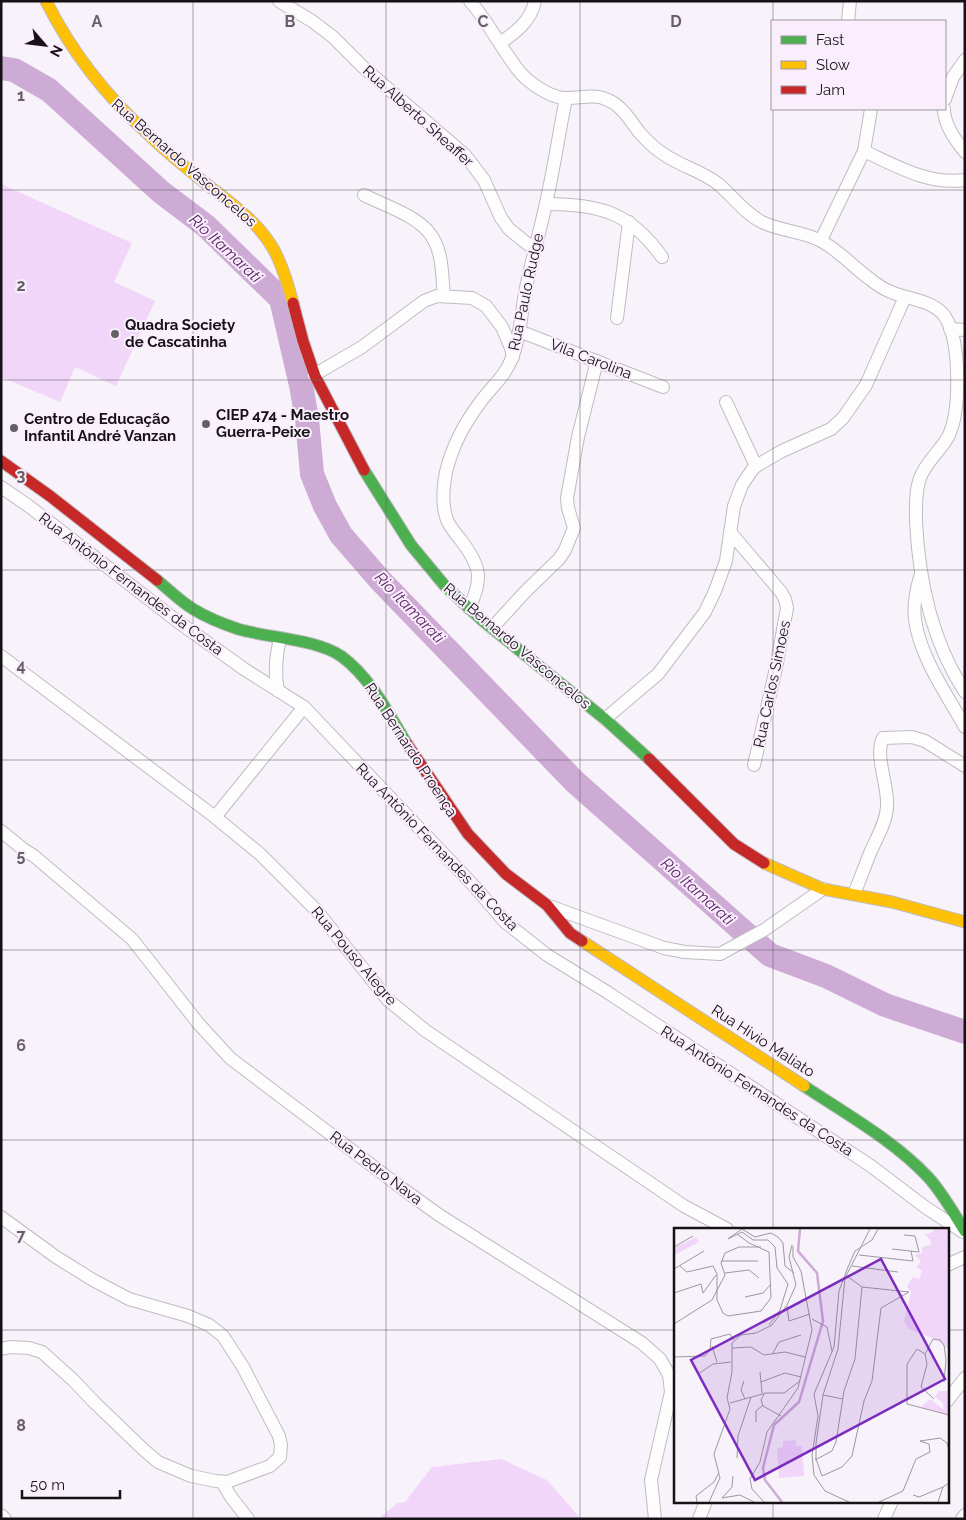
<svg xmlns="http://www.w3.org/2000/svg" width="966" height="1520" font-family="Raleway,sans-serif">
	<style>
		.green { fill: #f1d6f9 }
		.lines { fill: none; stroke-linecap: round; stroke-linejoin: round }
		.river { stroke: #cdabd5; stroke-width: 24 }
		.street-casing { stroke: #c0bbc2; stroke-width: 14 }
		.fast-casing { stroke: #c0bbc2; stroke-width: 13 }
		.slow-casing { stroke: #c0bbc2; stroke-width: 13 }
		.jam-casing { stroke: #c0bbc2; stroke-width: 13 }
		.street { stroke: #fefdfe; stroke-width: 12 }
		.fast { stroke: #4caf50; stroke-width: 11 }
		.slow { stroke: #ffc107; stroke-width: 11 }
		.jam { stroke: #c62828; stroke-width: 11 }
		.grid { fill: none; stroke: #646066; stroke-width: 1; stroke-opacity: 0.55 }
		.poi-dot { fill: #646066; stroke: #faeefd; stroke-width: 2 }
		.labels { text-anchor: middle; stroke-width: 4; stroke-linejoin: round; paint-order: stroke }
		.street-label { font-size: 15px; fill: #151117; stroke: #faeefd }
		.poi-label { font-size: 15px; font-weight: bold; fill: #151117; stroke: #faeefd; text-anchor: start }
		.water-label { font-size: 16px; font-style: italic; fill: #5d266a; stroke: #faeefd }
		.inset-river { fill: none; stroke: #cdabd5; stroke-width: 2.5 }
		.inset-road { fill: none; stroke: #9d989f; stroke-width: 1 }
		.view { fill: #7b2cbf; fill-opacity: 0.15; stroke: #7b2cbf; stroke-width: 2.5 }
		.inset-edge { fill: none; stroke: #151117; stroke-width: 2.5 }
		.grid-label { font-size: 16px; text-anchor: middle; font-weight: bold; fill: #646066; stroke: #faeefd; stroke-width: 4; stroke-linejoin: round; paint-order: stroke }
	</style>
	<rect width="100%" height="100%" fill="#f8f2fa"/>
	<g class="green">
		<polygon points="1,184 132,243 114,282 155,301 116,386 75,367 60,402 1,377"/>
		<polygon points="501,1459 547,1480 581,1519 378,1519 398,1503 405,1502 432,1467"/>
	</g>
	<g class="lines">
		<polyline class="river" points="1,68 14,70 49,90 161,192 206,226 281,299 301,385 307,419 312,474 325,506 341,535 380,580 574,781 770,955 826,976 885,1005 965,1032"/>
		<defs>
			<g id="street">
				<polyline points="279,1 312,21 333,37 363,67 465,155 484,180 501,218 509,229 535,250"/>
				<path d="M470 1C483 16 493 33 504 50 512 61 518 73 529 81 538 88 552 97 564 98 579 99 593 93 608 100 622 106 630 120 639 132 646 140 655 149 665 155 681 166 701 171 717 183 733 196 744 213 762 222 780 231 801 231 819 240 838 249 853 267 870 279 876 284 883 289 891 292 909 300 937 300 947 320 960 345 961 412 948 437 940 451 926 462 920 478 915 492 916 508 916 522 919 581 932 642 965 692"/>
				<polyline points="848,21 850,1"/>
				<path d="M500 43C516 32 531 21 535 1"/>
				<polyline points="945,99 953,77 965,60"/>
				<path d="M944 109C944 124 955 140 965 152"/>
				<path d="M864 151C896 166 928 185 965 180"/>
				<path d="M364 195C387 207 424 217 435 242 443 258 442 279 444 296"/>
				<path d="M546 204C599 204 630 212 662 257"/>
				<polyline points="821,240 864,151 871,109"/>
				<polyline points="617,318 629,222"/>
				<polyline points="950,329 965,330"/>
				<polyline points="519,331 663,387"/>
				<polyline points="314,375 362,347 424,301 437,296 472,298 486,306 502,327 511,348 513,357"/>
				<polyline points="726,402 756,466"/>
				<polyline points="1,487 30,507 177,621 244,669 304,707 474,886 505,922 547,955 607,992 871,1166 925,1207 963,1232"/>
				<polyline points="730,532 781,592 785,599 787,608 776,668 754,765"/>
				<path d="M920 577C916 591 913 605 915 619 919 655 947 695 965 727"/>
				<path d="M469 608C484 578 480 565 460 539 456 534 450 527 447 520 442 506 443 487 446 472 452 447 464 424 479 404 490 388 505 377 512 358 521 336 521 311 526 288 532 259 540 231 546 203 554 168 559 133 566 98"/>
				<polyline points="492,628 525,592 559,559 565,550 574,528 568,508 567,498 578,437 597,361"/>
				<polyline points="1,656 215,817 260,854 317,911 388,1000 426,1031 684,1206 727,1229"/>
				<path d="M278 691C274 672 276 656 280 638"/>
				<polyline points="605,719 658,674 705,612 715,591 726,561 734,506 742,485 752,470 756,466 782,451 831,429 843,418 866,385 905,297"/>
				<polyline points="215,817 304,707"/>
				<polyline points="1,831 23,849 34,856 132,939 198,1023 230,1058 403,1189 439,1215 642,1343 660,1359 669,1375 671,1392 651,1480 655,1519"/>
				<path d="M854 894C860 880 865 865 871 851 877 837 886 823 887 807 889 787 874 755 883 738L912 737 925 741 965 766"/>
				<polyline points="549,906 664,948 685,952 720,954 764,930 823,889"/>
				<polyline points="1,1217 56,1257 93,1280 129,1299 188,1316 209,1325 223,1336 243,1367 279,1436 281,1445 280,1457 270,1466 227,1482 216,1481 191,1476 158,1462 144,1450 95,1403 73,1380 42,1352 29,1348 10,1347 1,1349"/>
				<polyline points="947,1265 965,1257"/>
				<polyline points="947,1401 965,1378"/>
				<polyline points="222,1482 231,1497 248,1519"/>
				<polyline points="1,1515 5,1519"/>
				<polyline points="699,1519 706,1501"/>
				<polyline points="884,1519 892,1501"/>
				<polyline points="962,1519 965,1515"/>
			</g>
			<g id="fast">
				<polyline points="364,470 411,545 445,586 483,621 606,720 649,759"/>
				<path d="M157 580C169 590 180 601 193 609 206 617 223 624 238 629 268 638 316 639 341 656 371 678 388 713 407 744"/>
				<path d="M804 1086C846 1114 893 1140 928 1177 942 1192 954 1214 965 1231"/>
			</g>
			<g id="slow">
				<path d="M46 1C72 53 106 96 149 135 166 152 185 167 204 182 229 202 258 221 274 250 283 267 288 285 293 303"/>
				<polyline points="764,863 823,889 892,902 965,922"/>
				<polyline points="582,941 804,1086"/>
			</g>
			<g id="jam">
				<polyline points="293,303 303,341 315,376 364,470"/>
				<polyline points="1,461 50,496 157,580"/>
				<polyline points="407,744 468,834 506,874 547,905 570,933 582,941"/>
				<polyline points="649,759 734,844 764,863"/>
			</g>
		</defs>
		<use href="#street" class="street-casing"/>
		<use href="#fast" class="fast-casing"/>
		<use href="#slow" class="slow-casing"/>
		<use href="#jam" class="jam-casing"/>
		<use href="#street" class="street"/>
		<use href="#fast" class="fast"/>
		<use href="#slow" class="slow"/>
		<use href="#jam" class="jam"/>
	</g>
	<path class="grid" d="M193 1V1519M386 1V1519M580 1V1519M773 1V21M773 109V1229M1 190H965M1 380H965M1 570H965M1 760H965M1 950H965M1 1140H965M1 1330H675M947 1330H965M773 1501V1519"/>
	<g class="poi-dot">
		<circle cx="115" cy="334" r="5"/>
		<circle cx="206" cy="424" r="5"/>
		<circle cx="14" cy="428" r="5"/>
	</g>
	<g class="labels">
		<g class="street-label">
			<text transform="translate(418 116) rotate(42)" y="5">Rua Alberto Sheaffer</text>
			<text transform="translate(184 163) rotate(41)" y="5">Rua Bernardo Vasconcelos</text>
			<text transform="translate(526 292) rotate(-78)" y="5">Rua Paulo Rudge</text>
			<text transform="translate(591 359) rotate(21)" y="5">Vila Carolina</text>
			<text transform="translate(131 584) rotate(37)" y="5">Rua Antônio Fernandes da Costa</text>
			<text transform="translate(517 646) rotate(40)" y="5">Rua Bernardo Vasconcelos</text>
			<text transform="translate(772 684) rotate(-78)" y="5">Rua Carlos Simoes</text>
			<text transform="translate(411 750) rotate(57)" y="5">Rua Bernardo Proença</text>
			<text transform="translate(437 847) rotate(46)" y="5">Rua Antônio Fernandes da Costa</text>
			<text transform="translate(354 956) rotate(50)" y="5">Rua Pouso Alegre</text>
			<text transform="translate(763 1041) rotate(33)" y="5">Rua Hivio Maliato</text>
			<text transform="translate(757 1091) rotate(33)" y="5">Rua Antônio Fernandes da Costa</text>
			<text transform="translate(376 1168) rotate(37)" y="5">Rua Pedro Nava</text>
		</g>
		<g class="poi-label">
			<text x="125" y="330">Quadra Society<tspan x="125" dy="17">de Cascatinha</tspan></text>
			<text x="216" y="420">CIEP 474 - Maestro<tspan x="216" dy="17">Guerra-Peixe</tspan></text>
			<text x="24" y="424">Centro de Educação<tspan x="24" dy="17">Infantil André Vanzan</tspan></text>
		</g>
		<g class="water-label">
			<text transform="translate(226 248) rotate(43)" y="6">Rio Itamarati</text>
			<text transform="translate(410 607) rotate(46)" y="6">Rio Itamarati</text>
			<text transform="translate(698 891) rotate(42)" y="6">Rio Itamarati</text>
		</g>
	</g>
	<g transform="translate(674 1228)">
		<rect width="275" height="275" fill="#f8f2fa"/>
		<path d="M261 1H275V122L261 111 235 101 230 93 237 64 233 59 236 53 239 49 245 51 248 43 242 39 247 34 241 27 248 25V19L256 17 257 13 251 6 257 5ZM22 9 25 14 0 27V20ZM265 163H275V187L247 179 256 171 270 182 268 174 261 169ZM122 212V218H128L130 248 105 250 103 220 109 219V213Z" fill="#f1d6f9"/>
		<path class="inset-river" d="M108 274 91 252 89 240 100 197 125 174 149 93 143 45 124 23 126 1"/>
		<path class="inset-road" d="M68 1 81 9 97 5 104 9 109 15 111 38 120 45M196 1 171 50 164 121 149 167 142 215V231L148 248 168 239 178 228 190 173 198 153 207 80 235 64M55 10 68 1M54 11 68 4 79 12H94L101 19 103 40 114 56 106 82 95 97M0 19 19 8M218 21 245 24 241 8 230 7M185 27 239 33 237 23M47 33H84M6 38 13 44 39 38 43 46V72L49 85 54 88 87 83 97 70 95 24 75 15 63 6M178 38 224 44M0 41 30 23M51 45 75 42 85 50M173 48 188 59M188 59 235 64M0 65 27 56 29 65 42 47M71 69 89 65 96 57M113 78 115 93 136 86M138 91 153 99 158 123M0 96 38 72 51 47 47 35 51 25 65 19H87M38 118 43 134M58 120 77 119 90 127 111 124 131 129M99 125 105 114 127 107M251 126 243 121 233 136V176L275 187M251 126 259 111 266 112 270 117 272 132 270 154M251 126 253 136 247 159 260 171M0 129 31 128 36 122 37 111 56 106 59 112M86 144 88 165M24 146 39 136 57 134M70 153 67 162 71 171M87 154 111 145 127 149M90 166 87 172 89 178 107 188M149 167 169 171M56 175 92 165H110L126 153M82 194V183L89 177M246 213 266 210 273 215 275 222M63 230 64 208 77 169M141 232 158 223 162 214 170 163 181 131 188 59M59 248 58 259 48 270 66 267 80 274M239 267 245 269 269 259M23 274 22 268 40 254 44 246M35 274 46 250 40 226 56 181 53 170 58 144V115L67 107 82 105 98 97 113 77 122 57 115 29 118 17M90 274 78 261 76 251 86 234 93 204 124 160 138 102 127 43 119 29V18M175 274 151 263 140 247 138 227 144 188 140 166 160 119 165 63 174 39 181 23 198 12 204 1M205 274 229 263 242 231 256 224 255 216 246 213M264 274 269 259 275 255"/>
		<path class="view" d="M207 31 271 151 81 252 17 132Z"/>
		<rect width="275" height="275" class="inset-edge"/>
	</g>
	<g class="grid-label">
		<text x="97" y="27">A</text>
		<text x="290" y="27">B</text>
		<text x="483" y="27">C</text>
		<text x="676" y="27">D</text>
		<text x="21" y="101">1</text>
		<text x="21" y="291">2</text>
		<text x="21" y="481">3</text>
		<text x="21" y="671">4</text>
		<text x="21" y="861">5</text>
		<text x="21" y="1051">6</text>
		<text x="21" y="1241">7</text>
		<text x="21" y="1431">8</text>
	</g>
	<rect width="966" height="1520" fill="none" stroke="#151117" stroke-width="5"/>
	<rect x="771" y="20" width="175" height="90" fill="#faeefd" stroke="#9e96a1"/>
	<rect x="781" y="36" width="25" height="8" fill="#4caf50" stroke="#9e96a1"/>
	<text x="816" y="45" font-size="15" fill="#151117">Fast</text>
	<rect x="781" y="61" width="25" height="8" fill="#ffc107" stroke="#9e96a1"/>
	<text x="816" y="70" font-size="15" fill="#151117">Slow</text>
	<rect x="781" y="86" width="25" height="8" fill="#c62828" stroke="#9e96a1"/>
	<text x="816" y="95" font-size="15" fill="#151117">Jam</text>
	<g transform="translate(45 45) rotate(118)" stroke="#faeefd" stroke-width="4" paint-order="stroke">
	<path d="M0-4L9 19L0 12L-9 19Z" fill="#151117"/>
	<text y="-8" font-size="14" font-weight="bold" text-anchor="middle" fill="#151117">N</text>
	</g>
	<path d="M22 1490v8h98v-8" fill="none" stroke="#151117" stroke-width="2.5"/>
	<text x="30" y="1490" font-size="15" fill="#151117" stroke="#faeefd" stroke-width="4" paint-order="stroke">50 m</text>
</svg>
